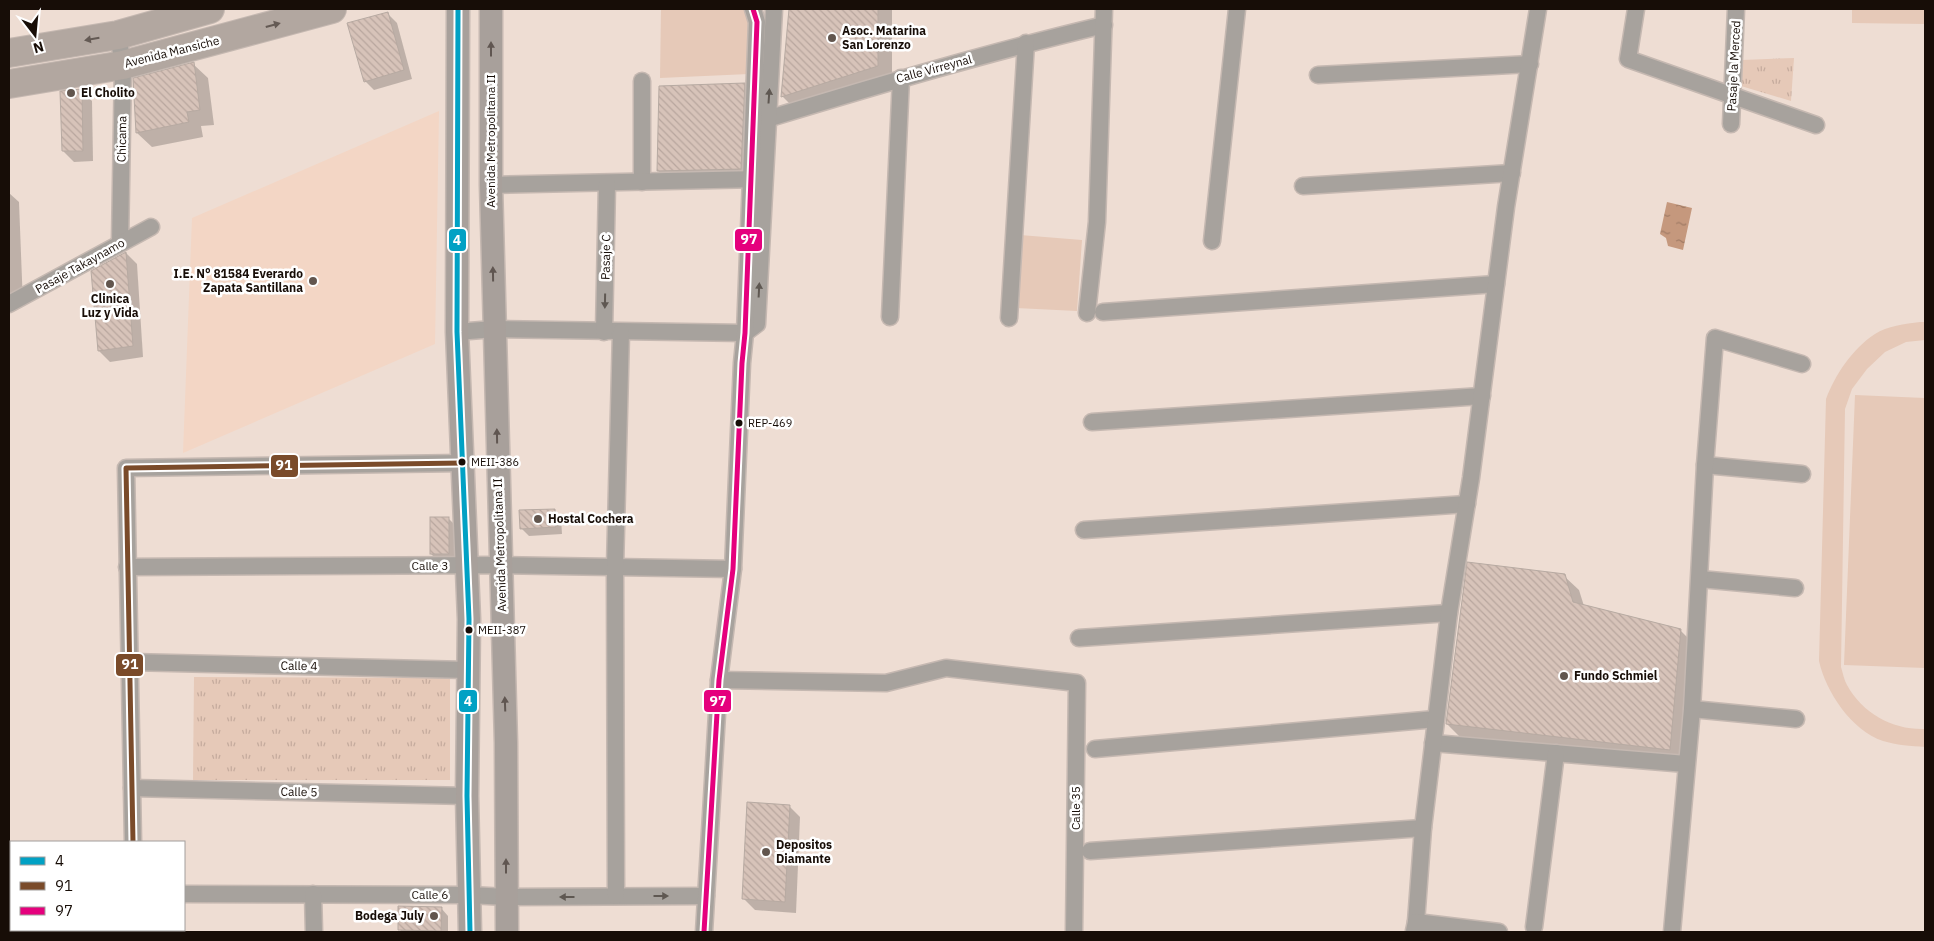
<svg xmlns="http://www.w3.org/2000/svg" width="1934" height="941" font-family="'IBM Plex Sans',sans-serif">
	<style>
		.built { fill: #f3d6c5 }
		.park { fill: url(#park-tufts) }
		.pitch { fill: #e6c9b8 }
		.water { fill: url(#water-ripples) }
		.shadow { fill: #0003 }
		.building { fill: url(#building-back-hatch); stroke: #b7aaa2 }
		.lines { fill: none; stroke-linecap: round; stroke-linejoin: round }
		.street-casing { stroke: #c5b8b1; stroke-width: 19 }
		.secondary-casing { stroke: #c5b8b1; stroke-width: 25 }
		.highway-casing { stroke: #c5b8b1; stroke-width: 30 }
		.street { stroke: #a7a29d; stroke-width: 16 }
		.secondary { stroke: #a8a09b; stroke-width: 22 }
		.highway { stroke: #b2a7a0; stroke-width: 28 }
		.bus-1-casing { stroke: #fff; stroke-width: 9 }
		.bus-2-casing { stroke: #fff; stroke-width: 9 }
		.bus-3-casing { stroke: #fff; stroke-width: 9 }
		.bus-1 { stroke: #01a1c4; stroke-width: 5 }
		.bus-2 { stroke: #7a4b2a; stroke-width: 5 }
		.bus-3 { stroke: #e5007d; stroke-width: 5 }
		.oneway { fill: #645a54 }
		.oneway2 { fill: #605651 }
		.oneway3 { fill: #5f5852 }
		.poi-dot { fill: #62564e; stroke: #fff; stroke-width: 2 }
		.bus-dot { fill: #170d07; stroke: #fff; stroke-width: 2 }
		.labels { text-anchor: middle; stroke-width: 5; stroke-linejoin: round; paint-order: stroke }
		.bus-label { font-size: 11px; fill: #170d07; stroke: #fff; text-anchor: start }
		.poi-label { font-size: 12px; font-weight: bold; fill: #170d07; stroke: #fff; text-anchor: start }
		.street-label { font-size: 12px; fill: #170d07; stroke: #fff }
		.line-badge { stroke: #fff; stroke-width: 2 }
		.badge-label { font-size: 14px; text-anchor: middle; font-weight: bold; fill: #fff }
	</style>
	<defs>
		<pattern id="park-tufts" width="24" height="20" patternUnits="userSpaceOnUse" patternTransform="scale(1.25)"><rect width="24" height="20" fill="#e6c9b8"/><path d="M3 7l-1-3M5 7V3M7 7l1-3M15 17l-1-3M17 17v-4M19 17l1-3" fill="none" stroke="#c5ab9d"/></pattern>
		<pattern id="water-ripples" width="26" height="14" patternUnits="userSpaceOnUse" patternTransform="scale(1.25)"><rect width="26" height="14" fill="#c5987d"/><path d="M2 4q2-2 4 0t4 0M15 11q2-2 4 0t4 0" fill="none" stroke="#9f7a64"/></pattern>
		<pattern id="building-back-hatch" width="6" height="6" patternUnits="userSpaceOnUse" patternTransform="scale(1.25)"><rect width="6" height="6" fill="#d7c3b9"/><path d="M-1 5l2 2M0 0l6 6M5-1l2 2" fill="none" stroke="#b8a69e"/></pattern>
	</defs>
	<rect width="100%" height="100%" fill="#eeddd3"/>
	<polygon class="built" points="439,111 435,344 183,453 192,218"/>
	<g class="park">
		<polygon points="1794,58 1791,101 1741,86 1742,60"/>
		<polygon points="194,677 450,678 450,780 193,780"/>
	</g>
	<g class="pitch">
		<polygon points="661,9 748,9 749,74 660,78"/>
		<polygon points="1852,9 1925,9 1925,24 1852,23"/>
		<polygon points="1020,235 1082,240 1077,311 1015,308"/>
		<path d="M1920 322H1925V340L1906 342 1885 352 1867 369 1852 389 1845 409 1841 667C1843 673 1844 680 1847 685 1863 714 1893 730 1925 729V747C1911 746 1896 745 1883 741 1851 730 1826 692 1819 661L1826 399C1835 375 1853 348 1875 334 1887 326 1905 324 1920 322Z"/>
		<polygon points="1855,395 1925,398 1925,668 1844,665"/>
		<polygon points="11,907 11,930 67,930 62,932 9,932 9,908"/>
	</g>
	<polygon class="water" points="1667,202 1692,208 1683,250 1668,246 1666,238 1660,234"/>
	<g class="shadow">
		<polygon points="791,9 892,9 892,81 797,111 783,97"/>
		<polygon points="388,14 397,23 412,79 374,90 365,81"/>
		<polygon points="193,64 208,78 214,125 201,126 203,137 152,147 137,133"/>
		<polygon points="744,84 759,99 755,183 673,185 658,171"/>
		<polygon points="81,90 92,101 93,161 74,162 63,151"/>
		<polygon points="9,193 19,202 23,305 9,312"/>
		<polygon points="126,253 137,264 143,357 110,362 99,351 92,272"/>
		<polygon points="554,510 561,517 562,534 529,536 521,528"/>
		<polygon points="448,518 455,525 456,561 438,561 431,554"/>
		<polygon points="1564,576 1579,590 1584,606 1680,630 1695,645 1684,763 1462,739 1447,724"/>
		<polygon points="789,806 800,817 796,913 755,910 744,899"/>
		<polygon points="441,908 448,916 448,932 402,932 399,929"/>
	</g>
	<g class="building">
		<polygon points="789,9 878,9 878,66 781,97"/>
		<polygon points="388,12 404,70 364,82 347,23"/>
		<polygon points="194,62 200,110 187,112 189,122 136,133 133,78"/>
		<polygon points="745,83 741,169 657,171 659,86"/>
		<polygon points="82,89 83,151 62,151 60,91"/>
		<polygon points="126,252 133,346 98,351 91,271"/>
		<polygon points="555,509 556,527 520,529 519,510"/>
		<rect x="430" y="517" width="19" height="37"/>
		<polygon points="1467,562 1565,574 1573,602 1681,629 1670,750 1446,724"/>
		<polygon points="747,802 790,805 785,902 742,899"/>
		<polygon points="398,906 442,907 441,931 398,930"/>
	</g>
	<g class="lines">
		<defs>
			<g id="street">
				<polyline points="1636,9 1628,59 1816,125"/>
				<polyline points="118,35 123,65 120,243"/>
				<polyline points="1318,75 1530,64"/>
				<polyline points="642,81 642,182"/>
				<path d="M767 119C879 85 990 52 1104 25"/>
				<polyline points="1731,124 1736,9"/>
				<polyline points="491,185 759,179"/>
				<polyline points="1303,186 1512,173"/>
				<polyline points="1212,241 1237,9"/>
				<polyline points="9,304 151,227"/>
				<polyline points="1103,312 1496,284"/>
				<polyline points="1087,313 1097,222 1104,9"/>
				<polyline points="890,317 901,78"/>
				<polyline points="1009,318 1026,43"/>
				<polyline points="457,332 494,329 745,333 757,324 774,9"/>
				<polyline points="604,332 607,183"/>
				<polyline points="1092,422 1482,396"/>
				<polyline points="1705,465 1802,474"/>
				<polyline points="1084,530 1467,504"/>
				<polyline points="127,567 500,565 733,569"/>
				<polyline points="1700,579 1795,588"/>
				<polyline points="1079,638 1449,613"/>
				<polyline points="129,662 468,670"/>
				<polyline points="719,680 886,683 946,668 1077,683 1074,932"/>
				<polyline points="1692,709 1796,719"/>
				<polyline points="1433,743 1686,764"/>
				<polyline points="1095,749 1436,719"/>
				<polyline points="132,788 467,796"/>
				<polyline points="133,842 126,468 462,463"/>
				<polyline points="1090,851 1423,828"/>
				<polyline points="184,894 470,895 506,897 706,896"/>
				<polyline points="313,894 314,932"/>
				<polyline points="616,896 615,567 621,332"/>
				<polyline points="1416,922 1423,828 1449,613 1471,478 1506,207 1538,9"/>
				<polyline points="1534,927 1556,753"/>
				<polyline points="134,930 134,932"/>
				<polyline points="1414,931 1416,922 1499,932"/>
				<polyline points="704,932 719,680 733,569 742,363 745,333 757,22 753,9"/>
				<polyline points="1672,932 1692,709 1705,465 1715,338 1802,364"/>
			</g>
			<g id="secondary">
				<polyline points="458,9 457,332 469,619 467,796 470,932"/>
				<polyline points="491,9 491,185 506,743 507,932"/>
			</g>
			<g id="highway">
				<polyline points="9,53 118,35 210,9"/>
				<polyline points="9,84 123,65 332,9"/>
			</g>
		</defs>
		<use href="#street" class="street-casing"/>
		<use href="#secondary" class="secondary-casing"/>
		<use href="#highway" class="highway-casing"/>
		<use href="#street" class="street"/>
		<use href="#secondary" class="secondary"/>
		<use href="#highway" class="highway"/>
		<defs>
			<polyline id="bus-1" points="458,9 457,332 469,619 467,796 470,932"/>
			<polyline id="bus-2" points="133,842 126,468 462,463"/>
			<polyline id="bus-3" points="704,932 719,680 733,569 742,363 745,333 757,22 753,9"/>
		</defs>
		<use href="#bus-1" class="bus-1-casing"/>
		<use href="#bus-2" class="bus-2-casing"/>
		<use href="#bus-3" class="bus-3-casing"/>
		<use href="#bus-1" class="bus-1"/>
		<use href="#bus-2" class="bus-2"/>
		<use href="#bus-3" class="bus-3"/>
	</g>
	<defs><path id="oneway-solid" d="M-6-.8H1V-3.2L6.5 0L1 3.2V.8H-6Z" transform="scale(1.25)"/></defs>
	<g class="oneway">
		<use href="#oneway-solid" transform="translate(273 25) rotate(-15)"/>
		<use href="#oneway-solid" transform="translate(92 39) rotate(170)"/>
	</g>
	<g class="oneway2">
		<use href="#oneway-solid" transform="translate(491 49) rotate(-90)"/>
		<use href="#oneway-solid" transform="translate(493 274) rotate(-91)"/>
		<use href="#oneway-solid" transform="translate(497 436) rotate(-91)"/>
		<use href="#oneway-solid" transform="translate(505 704) rotate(-92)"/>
		<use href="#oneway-solid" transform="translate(506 866) rotate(-90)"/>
	</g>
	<g class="oneway3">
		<use href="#oneway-solid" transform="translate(769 96) rotate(-86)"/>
		<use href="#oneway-solid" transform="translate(759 290) rotate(-87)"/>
		<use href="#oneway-solid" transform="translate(605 301) rotate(91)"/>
		<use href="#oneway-solid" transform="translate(661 896)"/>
		<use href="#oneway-solid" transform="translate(567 897) rotate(180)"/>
	</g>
	<g class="poi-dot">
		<circle cx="832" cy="38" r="5"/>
		<circle cx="71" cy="93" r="5"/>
		<circle cx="313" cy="281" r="5"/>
		<circle cx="110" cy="284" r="5"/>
		<circle cx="538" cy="519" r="5"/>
		<circle cx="1564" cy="676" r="5"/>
		<circle cx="766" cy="852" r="5"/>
		<circle cx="434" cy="916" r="5"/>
	</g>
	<g class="bus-dot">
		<circle cx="739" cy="423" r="4.5"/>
		<circle cx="462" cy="462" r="4.5"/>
		<circle cx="469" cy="630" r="4.5"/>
	</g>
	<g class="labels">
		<g class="bus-label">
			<text x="748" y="427">REP-469</text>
			<text x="471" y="466">MEII-386</text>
			<text x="478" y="634">MEII-387</text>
		</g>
		<g class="poi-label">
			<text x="842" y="35">Asoc. Matarina<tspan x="842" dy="14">San Lorenzo</tspan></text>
			<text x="81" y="97">El Cholito</text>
			<text x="303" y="278" text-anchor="end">I.E. N° 81584 Everardo<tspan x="303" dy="14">Zapata Santillana</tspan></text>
			<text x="110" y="303" text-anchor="middle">Clinica<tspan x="110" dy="14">Luz y Vida</tspan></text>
			<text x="548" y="523">Hostal Cochera</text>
			<text x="1574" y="680">Fundo Schmiel</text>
			<text x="776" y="849">Depositos<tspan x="776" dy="14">Diamante</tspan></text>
			<text x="424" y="920" text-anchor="end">Bodega July</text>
		</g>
		<g class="street-label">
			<text transform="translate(172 52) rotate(-14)" y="4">Avenida Mansiche</text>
			<text transform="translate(1734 66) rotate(-87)" y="4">Pasaje la Merced</text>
			<text transform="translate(934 69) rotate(-15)" y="4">Calle Virreynal</text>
			<text transform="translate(122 139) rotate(-89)" y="4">Chicama</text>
			<text transform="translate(491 141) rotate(-90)" y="4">Avenida Metropolitana II</text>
			<text transform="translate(606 257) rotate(-89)" y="4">Pasaje C</text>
			<text transform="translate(80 266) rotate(-29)" y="4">Pasaje Takaynamo</text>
			<text transform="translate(500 545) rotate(-92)" y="4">Avenida Metropolitana II</text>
			<text x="430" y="570">Calle 3</text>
			<text transform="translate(299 666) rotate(1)" y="4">Calle 4</text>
			<text transform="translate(299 792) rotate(1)" y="4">Calle 5</text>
			<text transform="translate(1076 808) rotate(-90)" y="4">Calle 35</text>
			<text x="430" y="899">Calle 6</text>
		</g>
	</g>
	<g class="line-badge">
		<rect x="734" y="228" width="29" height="24" rx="5" fill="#e5007d"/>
		<rect x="448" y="228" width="19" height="24" rx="5" fill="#01a1c4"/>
		<rect x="270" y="454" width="29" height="24" rx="5" fill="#7a4b2a"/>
		<rect x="115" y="653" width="29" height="24" rx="5" fill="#7a4b2a"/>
		<rect x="703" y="689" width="29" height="24" rx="5" fill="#e5007d"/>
		<rect x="458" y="689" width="20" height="24" rx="5" fill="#01a1c4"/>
	</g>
	<g class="badge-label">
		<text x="749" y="244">97</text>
		<text x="457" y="245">4</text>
		<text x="284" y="470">91</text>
		<text x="130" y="669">91</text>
		<text x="718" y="706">97</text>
		<text x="468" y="706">4</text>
	</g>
	<rect width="1934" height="941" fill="none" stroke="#170d07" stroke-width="20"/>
	<rect x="10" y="841" width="175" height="90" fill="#ffffff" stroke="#a29e9c"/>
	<rect x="20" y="857" width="25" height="8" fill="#01a1c4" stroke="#a29e9c"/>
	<text x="55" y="866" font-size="15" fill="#170d07">4</text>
	<rect x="20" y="882" width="25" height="8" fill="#7a4b2a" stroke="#a29e9c"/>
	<text x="55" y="891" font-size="15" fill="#170d07">91</text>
	<rect x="20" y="907" width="25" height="8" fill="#e5007d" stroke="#a29e9c"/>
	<text x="55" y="916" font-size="15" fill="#170d07">97</text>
	<g transform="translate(35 35) rotate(164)" stroke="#ffffff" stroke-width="4" paint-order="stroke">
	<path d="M0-4L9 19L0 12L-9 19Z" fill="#170d07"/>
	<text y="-8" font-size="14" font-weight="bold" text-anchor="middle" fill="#170d07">N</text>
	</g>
</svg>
